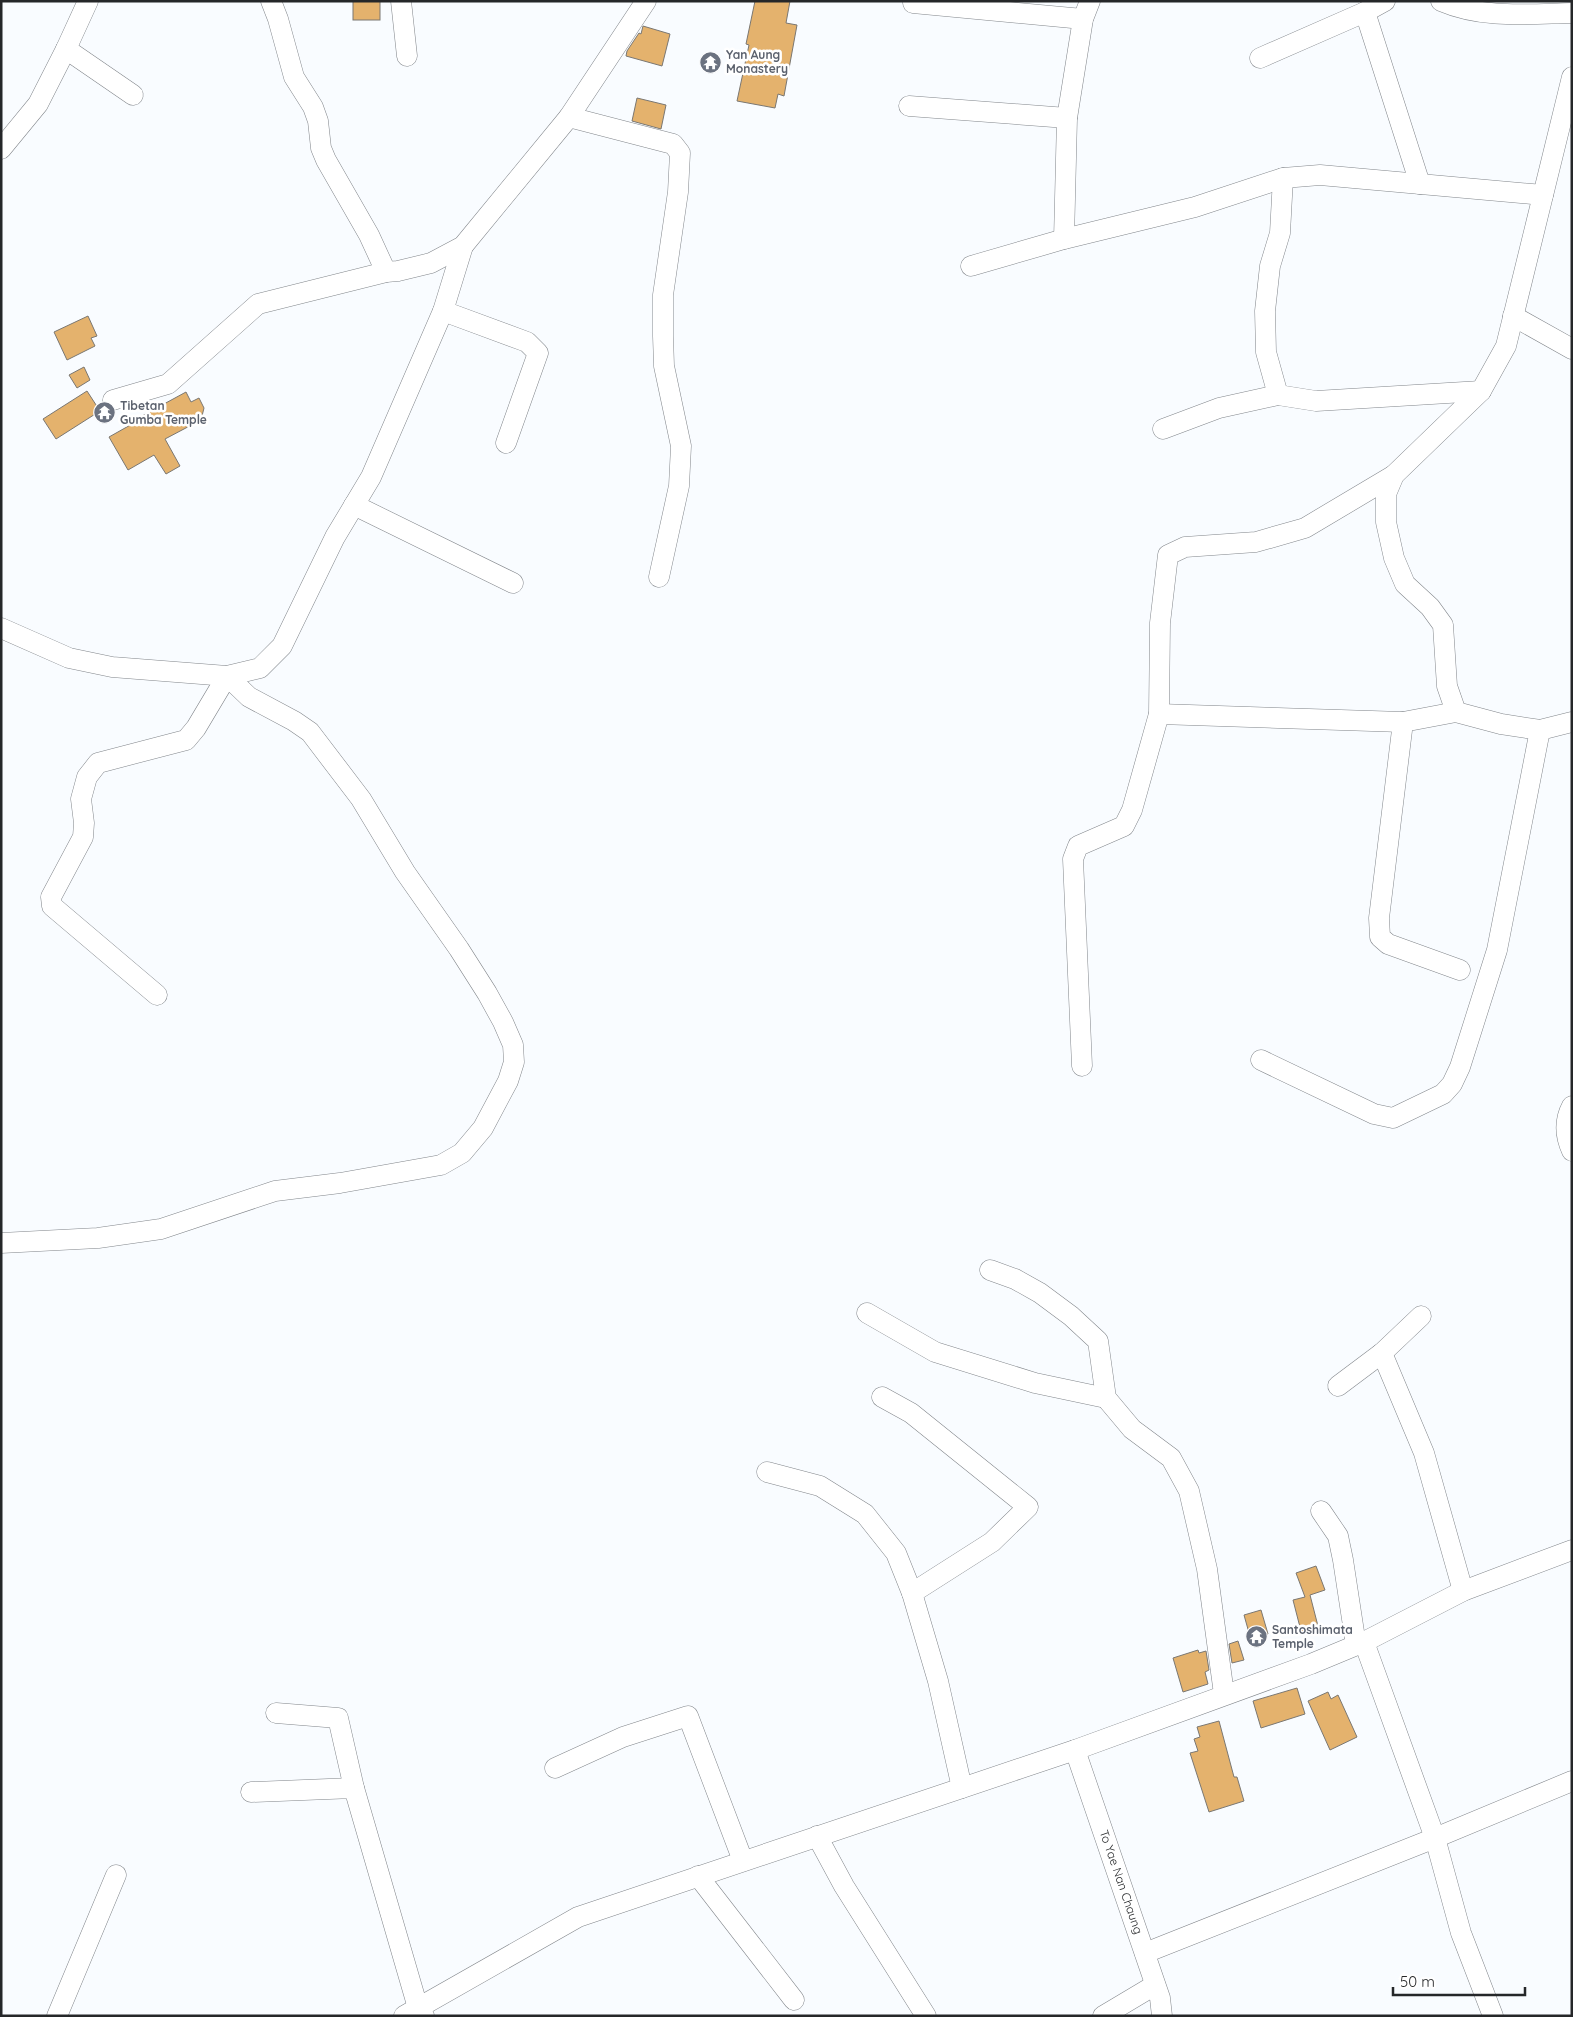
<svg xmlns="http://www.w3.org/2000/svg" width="1573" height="2017" font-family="Quicksand,sans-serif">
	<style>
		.building { fill: #e4b26d; stroke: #7a7772 }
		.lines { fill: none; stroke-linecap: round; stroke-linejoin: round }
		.minor-casing { stroke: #82868b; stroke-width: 21 }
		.minor { stroke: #fff; stroke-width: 20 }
		.labels { text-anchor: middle; stroke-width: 5; stroke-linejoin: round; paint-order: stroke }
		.worship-label { font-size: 12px; font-weight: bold; fill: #5b616d; stroke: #fff; text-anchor: start }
		.street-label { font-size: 12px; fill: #252729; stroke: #fff }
	</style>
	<rect width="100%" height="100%" fill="#f9fcff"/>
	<g class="building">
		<rect x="353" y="1" width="27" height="19"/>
		<polygon points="755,1 790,1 786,23 797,25 784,96 778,94 775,108 737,101 749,45 746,44"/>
		<polygon points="643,26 670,34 662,66 626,56 627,51 639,33 641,34"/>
		<polygon points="637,98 666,105 661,129 632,121"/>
		<polygon points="88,316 97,336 91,338 95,346 67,360 54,332"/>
		<polygon points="84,367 90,380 77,388 69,375"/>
		<polygon points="87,391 100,411 56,439 43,419"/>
		<polygon points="186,392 191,402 199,398 204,408 201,420 165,439 180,466 166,474 154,455 128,470 109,437 141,419 140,417"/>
		<polygon points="1316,1566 1325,1590 1310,1595 1319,1630 1302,1635 1293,1600 1305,1597 1296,1573"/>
		<polygon points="1261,1610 1268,1634 1251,1640 1244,1615"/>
		<polygon points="1238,1641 1244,1660 1232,1663 1229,1644"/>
		<polygon points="1198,1650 1199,1653 1206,1651 1209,1670 1205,1672 1208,1684 1183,1692 1173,1658"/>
		<polygon points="1297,1688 1305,1714 1261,1728 1253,1701"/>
		<polygon points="1328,1692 1331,1699 1338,1695 1357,1737 1330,1750 1308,1701"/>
		<polygon points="1219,1721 1234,1777 1237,1777 1244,1801 1209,1812 1190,1753 1198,1751 1194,1739 1200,1737 1197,1727"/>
	</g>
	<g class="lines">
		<defs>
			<g id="minor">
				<polyline points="271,1 278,19 294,77 313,107 318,121 321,148 326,160 369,235 386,272"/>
				<polyline points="401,1 407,56"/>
				<path d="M1441 1C1483 19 1527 14 1572 13"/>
				<polyline points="913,3 1083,19"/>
				<polyline points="1365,12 1420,184"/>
				<polyline points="66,49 133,95"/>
				<polyline points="1260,58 1365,12 1385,1"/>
				<polyline points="1572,77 1506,346 1481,391 1394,475 1386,494 1386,522 1394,558 1405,584 1430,607 1443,625 1447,686 1456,712 1501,724 1540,730 1572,722"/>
				<polyline points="909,106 1067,118"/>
				<polyline points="569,117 673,144 680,153 678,192 663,295 663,336 664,366 681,446 679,486 659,577"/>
				<polyline points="1,149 38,104 66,49 88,1"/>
				<polyline points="1064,239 1067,118 1083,19 1090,1"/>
				<polyline points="971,266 1064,239 1195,207 1283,178 1320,175 1543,195"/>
				<polyline points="443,311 527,342 538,353 506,443"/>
				<polyline points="1513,316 1572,349"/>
				<polyline points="1278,395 1266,352 1265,311 1270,266 1280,233 1283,178"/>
				<polyline points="113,400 168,384 258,304 386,272 398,271 431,263 463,246 569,117 646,1"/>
				<polyline points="1163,429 1219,408 1278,395 1316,401 1481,391"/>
				<polyline points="354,505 513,583"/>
				<polyline points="1,628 69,658 112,667 227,676 260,668 282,646 335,537 371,477 443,311 463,246"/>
				<polyline points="1159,714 1403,722 1456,712"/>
				<polyline points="1403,722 1379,918 1380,937 1388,944 1460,970"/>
				<polyline points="1261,1060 1374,1114 1393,1118 1443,1094 1452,1084 1460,1067 1497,950 1540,730"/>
				<polyline points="1082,1066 1073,859 1078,846 1124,826 1132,810 1159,714 1160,623 1168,555 1185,547 1256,542 1305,528 1394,475"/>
				<path d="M1572 1106C1564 1121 1565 1136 1572 1151"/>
				<polyline points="1,1243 98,1238 161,1229 275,1191 340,1183 441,1165 462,1153 483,1128 508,1081 514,1062 513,1045 503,1022 487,993 459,949 405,872 361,799 310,732 294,721 249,697 227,676 196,728 186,740 98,763 87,777 81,799 84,823 83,837 51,897 52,906 157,995"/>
				<polyline points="990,1270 1015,1279 1040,1293 1071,1316 1098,1341 1106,1398 1132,1429 1171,1458 1189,1491 1207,1569 1224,1694"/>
				<polyline points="867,1313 935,1352 1035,1383 1106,1398"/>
				<polyline points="1382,1353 1424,1453 1463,1591"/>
				<polyline points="1338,1386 1382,1353 1421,1316"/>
				<polyline points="882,1397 911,1413 1028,1507 992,1542 912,1593 938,1681 962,1788"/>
				<polyline points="767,1472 820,1486 865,1514 896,1553 912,1593"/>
				<polyline points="1321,1511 1338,1536 1343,1560 1356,1645"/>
				<polyline points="1364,1642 1435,1838 1461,1933 1493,2016"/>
				<polyline points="276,1713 338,1718 354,1788"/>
				<polyline points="1075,1750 1160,1998 1162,2016"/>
				<polyline points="555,1768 623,1737 688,1716 743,1861"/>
				<polyline points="251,1792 354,1788 418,2008 424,2016"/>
				<polyline points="817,1836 844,1886 926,2016"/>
				<polyline points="698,1876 794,2000"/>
				<polyline points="1145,1953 1435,1838 1572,1781"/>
				<polyline points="57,2016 116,1875"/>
				<polyline points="404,2016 578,1917 1075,1750 1311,1664 1364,1642 1463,1591 1572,1550"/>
				<polyline points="1103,2016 1155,1985"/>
			</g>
		</defs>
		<use href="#minor" class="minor-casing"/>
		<use href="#minor" class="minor"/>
	</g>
	<defs>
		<symbol id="temple-disc" viewBox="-11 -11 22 22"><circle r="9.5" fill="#6b7280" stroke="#fff"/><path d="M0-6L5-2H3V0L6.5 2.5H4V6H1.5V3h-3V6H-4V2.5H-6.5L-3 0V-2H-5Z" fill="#fff"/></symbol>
	</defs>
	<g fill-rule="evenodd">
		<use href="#temple-disc" x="698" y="50" width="25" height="25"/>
		<use href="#temple-disc" x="92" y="400" width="25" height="25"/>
		<use href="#temple-disc" x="1244" y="1624" width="25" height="25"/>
	</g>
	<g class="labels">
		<g class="worship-label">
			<text x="726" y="59">Yan Aung<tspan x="726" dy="14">Monastery</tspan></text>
			<text x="120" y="410">Tibetan<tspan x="120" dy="14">Gumba Temple</tspan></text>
			<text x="1272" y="1634">Santoshimata<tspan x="1272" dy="14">Temple</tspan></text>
		</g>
		<g class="street-label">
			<text transform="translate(1121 1882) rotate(71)" y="4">To Yae Nan Chaung</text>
		</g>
	</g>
	<rect width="1573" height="2017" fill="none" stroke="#252729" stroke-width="5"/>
	<path d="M1393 1987v8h132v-8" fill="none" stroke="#252729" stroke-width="2.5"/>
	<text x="1400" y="1987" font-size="15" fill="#252729" stroke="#ffffff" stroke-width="4" paint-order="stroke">50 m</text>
</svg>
